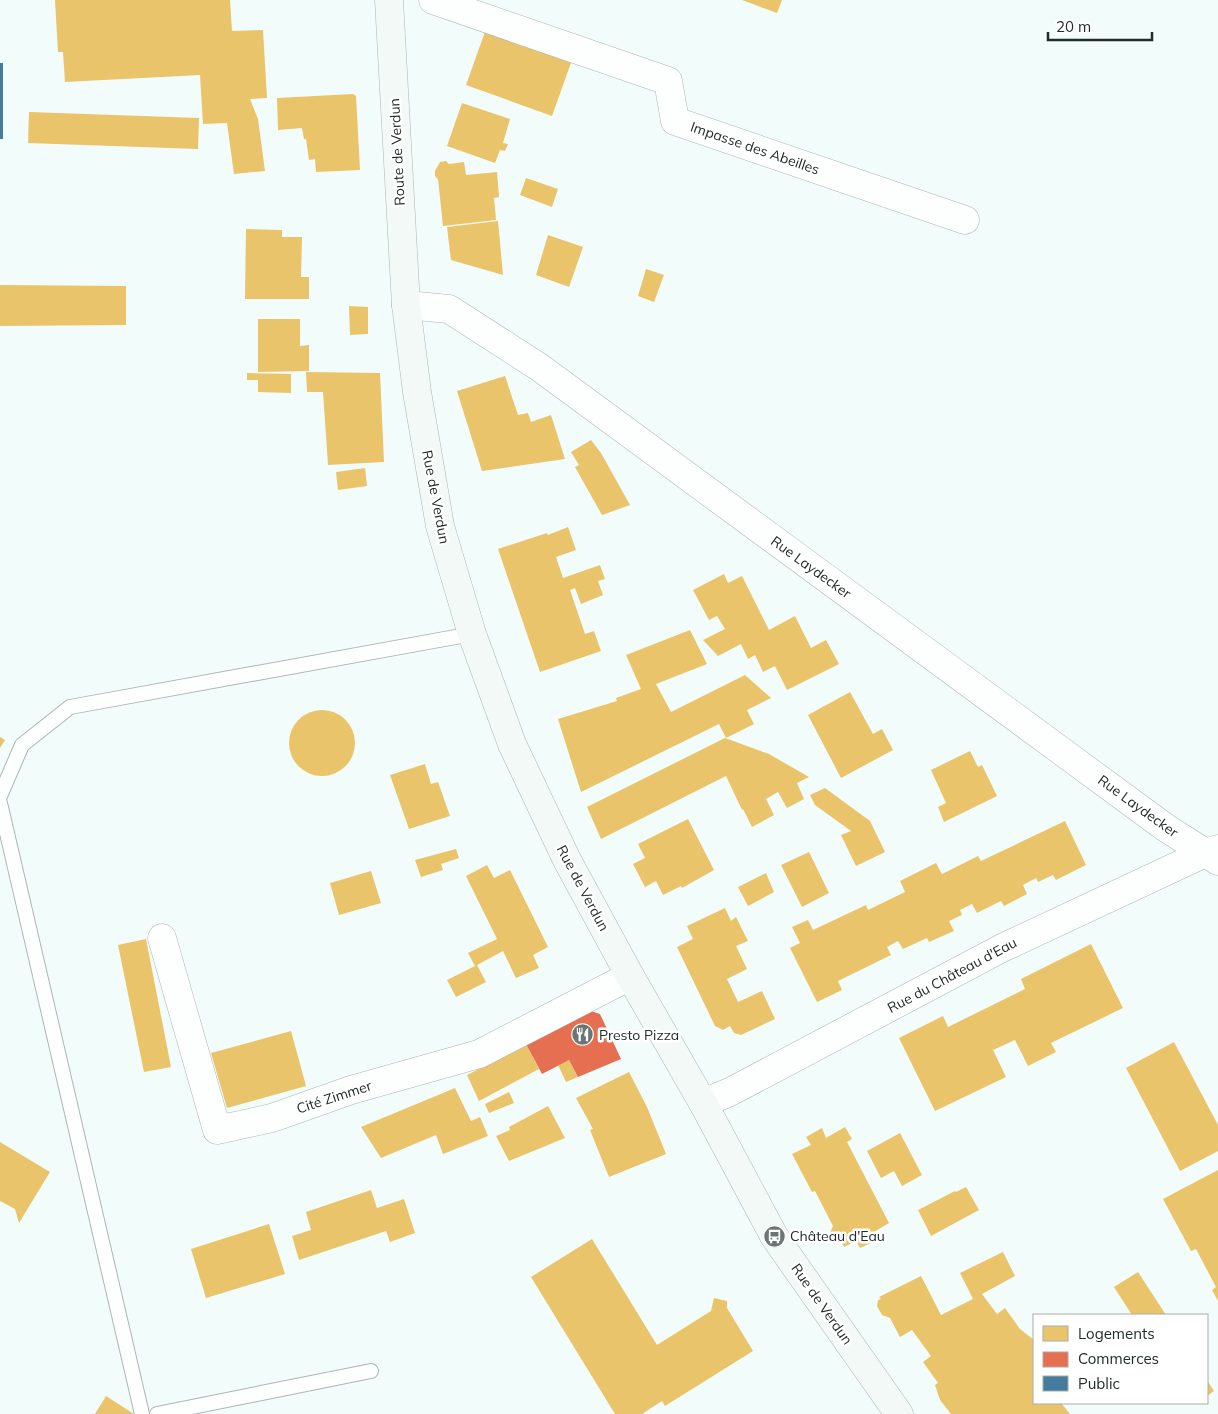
<svg xmlns="http://www.w3.org/2000/svg" width="1218" height="1414" font-family="Mulish,sans-serif">
	<style>
		.homes { fill: #e9c46a }
		.shops { fill: #e76f51 }
		.public { fill: #457b9d }
		.lines { fill: none; stroke-linecap: round; stroke-linejoin: round }
		.lane-casing { stroke: #acb6b4; stroke-width: 16 }
		.street-casing { stroke: #acb6b4; stroke-width: 29 }
		.secondary-casing { stroke: #acb6b4; stroke-width: 29 }
		.lane { stroke: #fdfffe; stroke-width: 14 }
		.street { stroke: #fdfffe; stroke-width: 28 }
		.secondary { stroke: #f3f9f7; stroke-width: 28 }
		.labels { text-anchor: middle; stroke-width: 5; stroke-linejoin: round; paint-order: stroke }
		.street-label { font-size: 14px; fill: #222c2b; stroke: #fff }
		.poi-label { font-size: 14px; fill: #222c2b; stroke: #fff; text-anchor: start }
	</style>
	<rect width="100%" height="100%" fill="#f2fcfa"/>
	<g class="homes">
		<polygon points="55,0 230,0 232,31 263,30 267,98 250,99 258,119 265,171 234,174 227,123 203,124 200,75 65,82 63,52 58,52"/>
		<polygon points="742,0 782,0 777,13"/>
		<polygon points="486,29 572,60 552,116 466,85"/>
		<polygon points="353,94 356,96 360,170 316,172 315,159 309,160 306,139 304,139 302,128 278,130 277,98"/>
		<polygon points="462,103 510,119 503,143 508,144 505,151 500,150 495,163 447,146"/>
		<polygon points="29,112 199,118 198,149 28,143"/>
		<polygon points="446,161 449,164 464,162 466,175 497,172 499,197 494,198 496,220 443,226 438,179 435,176 435,171 440,162"/>
		<polygon points="526,178 558,189 552,207 520,195"/>
		<polygon points="498,221 503,275 451,260 447,227"/>
		<polygon points="246,229 282,230 282,237 302,237 301,277 309,277 309,299 245,299"/>
		<polygon points="548,235 583,247 569,287 536,275"/>
		<polygon points="646,269 664,275 654,302 638,296"/>
		<polygon points="0,285 126,286 126,325 0,326"/>
		<polygon points="349,306 368,307 368,334 350,335"/>
		<polygon points="258,319 300,319 300,346 309,345 309,371 258,372"/>
		<polygon points="306,372 380,373 384,462 328,465 323,392 307,392"/>
		<polygon points="247,373 291,374 291,393 258,392 258,380 247,380"/>
		<polygon points="505,376 518,415 528,413 531,422 551,415 565,459 482,471 457,391"/>
		<polygon points="591,440 601,453 630,505 602,515 575,467 579,465 571,452"/>
		<polygon points="365,468 367,486 338,490 336,472"/>
		<polygon points="568,527 576,550 556,557 563,578 600,565 605,579 598,581 603,595 581,604 575,588 570,590 585,634 594,631 601,651 540,672 498,549 547,533 548,535"/>
		<polygon points="724,574 728,583 742,576 769,630 795,616 811,648 826,640 839,664 787,690 775,666 763,672 755,655 748,659 741,644 718,656 703,640 725,629 717,616 709,620 693,590"/>
		<polygon points="690,630 707,664 656,684 671,712 745,675 771,698 747,710 754,724 726,738 719,724 581,792 558,719 617,701 616,698 641,689 626,655"/>
		<polygon points="850,692 873,734 882,729 893,750 841,778 808,715"/>
		<circle cx="322" cy="743" r="33"/>
		<polygon points="0,737 5,740 0,748"/>
		<polygon points="725,738 769,754 809,777 797,783 804,799 787,808 778,792 766,799 774,815 752,827 743,809 742,810 726,776 601,839 587,807"/>
		<polygon points="970,751 978,767 982,765 997,796 944,822 938,807 946,803 931,770"/>
		<polygon points="425,764 431,784 438,782 450,816 409,829 390,775"/>
		<polygon points="825,788 870,821 885,852 856,866 841,835 851,831 815,805 810,795"/>
		<polygon points="688,819 714,870 682,888 681,886 663,895 656,881 645,887 633,864 645,858 638,844"/>
		<polygon points="1065,821 1086,865 1056,880 1053,875 1038,882 1036,878 1023,885 1027,894 1004,906 1001,901 977,913 972,904 960,910 962,915 949,921 954,931 929,942 927,938 903,949 898,941 887,947 891,955 838,981 842,990 817,1002 790,948 800,943 792,927 808,920 813,930 866,905 868,910 905,892 900,881 936,863 942,874 978,856 981,861"/>
		<polygon points="456,849 459,858 441,864 443,870 421,877 415,860"/>
		<polygon points="809,852 829,893 802,907 781,865"/>
		<polygon points="487,865 494,878 510,870 548,947 533,955 539,968 516,978 503,951 477,965 486,982 456,997 447,980 475,966 468,953 497,939 466,876"/>
		<polygon points="371,871 381,903 339,915 330,883"/>
		<polygon points="766,873 774,892 748,906 738,887"/>
		<polygon points="725,908 731,921 736,917 748,941 736,946 747,969 727,979 738,1002 762,991 775,1019 741,1035 734,1033 730,1026 723,1030 715,1026 677,947 693,939 687,926"/>
		<polygon points="146,939 171,1067 144,1072 118,945"/>
		<polygon points="1091,944 1123,1008 1051,1043 1056,1052 1028,1066 1015,1040 993,1050 1006,1077 935,1111 899,1038 943,1016 948,1027 1025,989 1021,979"/>
		<polygon points="291,1031 306,1086 227,1108 211,1053"/>
		<polygon points="1174,1042 1218,1125 1218,1151 1180,1171 1126,1068"/>
		<polygon points="526,1044 539,1069 479,1101 467,1075 481,1068 480,1066"/>
		<polygon points="569,1060 578,1077 566,1082 558,1065"/>
		<polygon points="629,1072 647,1107 666,1154 609,1177 590,1130 593,1129 576,1098"/>
		<polygon points="455,1088 471,1121 480,1117 488,1136 443,1154 436,1135 381,1158 361,1127"/>
		<polygon points="509,1092 514,1103 489,1113 485,1104"/>
		<polygon points="548,1106 565,1138 509,1161 496,1136 510,1130 509,1127"/>
		<polygon points="845,1127 852,1139 847,1142 889,1223 872,1233 875,1241 860,1248 856,1241 844,1247 842,1243 835,1242 830,1233 833,1226 815,1191 812,1192 792,1154 811,1145 806,1137 822,1128 826,1138"/>
		<polygon points="900,1133 922,1175 902,1186 894,1171 881,1178 867,1151"/>
		<polygon points="0,1142 50,1172 19,1223 15,1209 0,1201"/>
		<polygon points="1218,1170 1218,1301 1212,1290 1216,1287 1196,1249 1191,1251 1163,1199"/>
		<polygon points="966,1187 979,1210 931,1236 918,1210 955,1191 956,1192"/>
		<polygon points="371,1190 377,1208 404,1199 415,1233 390,1242 386,1231 299,1260 292,1236 311,1230 306,1212"/>
		<polygon points="269,1224 285,1274 206,1298 191,1249"/>
		<polygon points="592,1239 657,1345 711,1311 714,1298 727,1301 727,1308 753,1351 665,1406 662,1401 642,1414 615,1414 531,1277"/>
		<polygon points="1003,1252 1015,1276 982,1294 997,1314 1005,1308 1020,1329 1034,1340 1034,1403 1061,1403 1070,1414 951,1414 940,1400 935,1385 938,1383 923,1362 931,1356 912,1330 900,1337 890,1318 882,1315 877,1306 878,1300 881,1299 879,1297 921,1276 941,1315 973,1299 960,1273"/>
		<polygon points="1138,1272 1166,1315 1132,1315 1114,1287"/>
		<polygon points="1207,1380 1214,1391 1207,1396"/>
		<polygon points="106,1396 134,1414 95,1414"/>
	</g>
	<polygon class="shops" points="591,1011 600,1014 621,1059 578,1077 569,1060 542,1074 526,1044"/>
	<rect class="public" x="0" y="63" width="3" height="76"/>
	<g class="lines">
		<defs>
			<g id="lane">
				<polyline points="0,796 22,745 70,707 472,634"/>
				<polyline points="0,803 142,1414"/>
				<polyline points="157,1414 371,1371"/>
			</g>
			<g id="street">
				<polyline points="433,0 668,81 675,121 965,220"/>
				<polyline points="406,305 449,309 539,367 1166,828 1218,861"/>
				<polyline points="162,938 217,1130 272,1118 351,1090 479,1054 630,976"/>
				<polyline points="703,1103 730,1092 1002,948 1205,853 1218,849"/>
			</g>
			<polyline id="secondary" points="389,0 406,305 417,392 440,526 472,634 512,744 567,860 630,976 703,1103 774,1236 899,1414"/>
		</defs>
		<use href="#lane" class="lane-casing"/>
		<use href="#street" class="street-casing"/>
		<use href="#secondary" class="secondary-casing"/>
		<use href="#lane" class="lane"/>
		<use href="#street" class="street"/>
		<use href="#secondary" class="secondary"/>
	</g>
	<defs>
		<symbol id="restaurant-disc" viewBox="-11 -11 22 22"><circle r="9.5" fill="#6b7573" stroke="#fff"/><path d="M-5-6h1v4h1v-4h1v4h1v-4h1v5L-1.5 .5V6h-2V.5L-5-1ZM5-6V6H3V1.5H1.5Q1.5-4 5-6Z" fill="#fff"/></symbol>
		<symbol id="bus-disc" viewBox="-11 -11 22 22"><circle r="9.5" fill="#6b7573" stroke="#fff"/><path d="M-5-6H5V4H4V6H2V4H-2V6H-4V4H-5ZM-3.5-4V0h7V-4ZM-3.5 1.2v1.5H-2V1.2ZM2 1.2v1.5H3.5V1.2Z" fill="#fff"/></symbol>
	</defs>
	<g fill-rule="evenodd">
		<use href="#restaurant-disc" x="570" y="1022" width="25" height="25"/>
		<use href="#bus-disc" x="762" y="1224" width="25" height="25"/>
	</g>
	<g class="labels">
		<g class="street-label">
			<text transform="translate(755 148) rotate(19)" y="5">Impasse des Abeilles</text>
			<text transform="translate(397 152) rotate(-93)" y="5">Route de Verdun</text>
			<text transform="translate(436 497) rotate(79)" y="5">Rue de Verdun</text>
			<text transform="translate(811 567) rotate(36)" y="5">Rue Laydecker</text>
			<text transform="translate(1138 806) rotate(36)" y="5">Rue Laydecker</text>
			<text transform="translate(583 888) rotate(62)" y="5">Rue de Verdun</text>
			<text transform="translate(952 975) rotate(-28)" y="5">Rue du Château d'Eau</text>
			<text transform="translate(334 1097) rotate(-18)" y="5">Cité Zimmer</text>
			<text transform="translate(822 1304) rotate(55)" y="5">Rue de Verdun</text>
		</g>
		<g class="poi-label">
			<text x="599" y="1040">Presto Pizza</text>
			<text x="790" y="1241">Château d'Eau</text>
		</g>
	</g>
	<rect x="1033" y="1314" width="175" height="90" fill="#ffffff" stroke="#a7abaa"/>
	<rect x="1043" y="1326" width="25" height="15" fill="#e9c46a" stroke="#a7abaa"/>
	<text x="1078" y="1339" font-size="15" fill="#222c2b">Logements</text>
	<rect x="1043" y="1352" width="25" height="15" fill="#e76f51" stroke="#a7abaa"/>
	<text x="1078" y="1364" font-size="15" fill="#222c2b">Commerces</text>
	<rect x="1043" y="1376" width="25" height="15" fill="#457b9d" stroke="#a7abaa"/>
	<text x="1078" y="1389" font-size="15" fill="#222c2b">Public</text>
	<path d="M1048 32v8h104v-8" fill="none" stroke="#222c2b" stroke-width="2.5"/>
	<text x="1056" y="32" font-size="15" fill="#222c2b" stroke="#ffffff" stroke-width="4" paint-order="stroke">20 m</text>
</svg>
